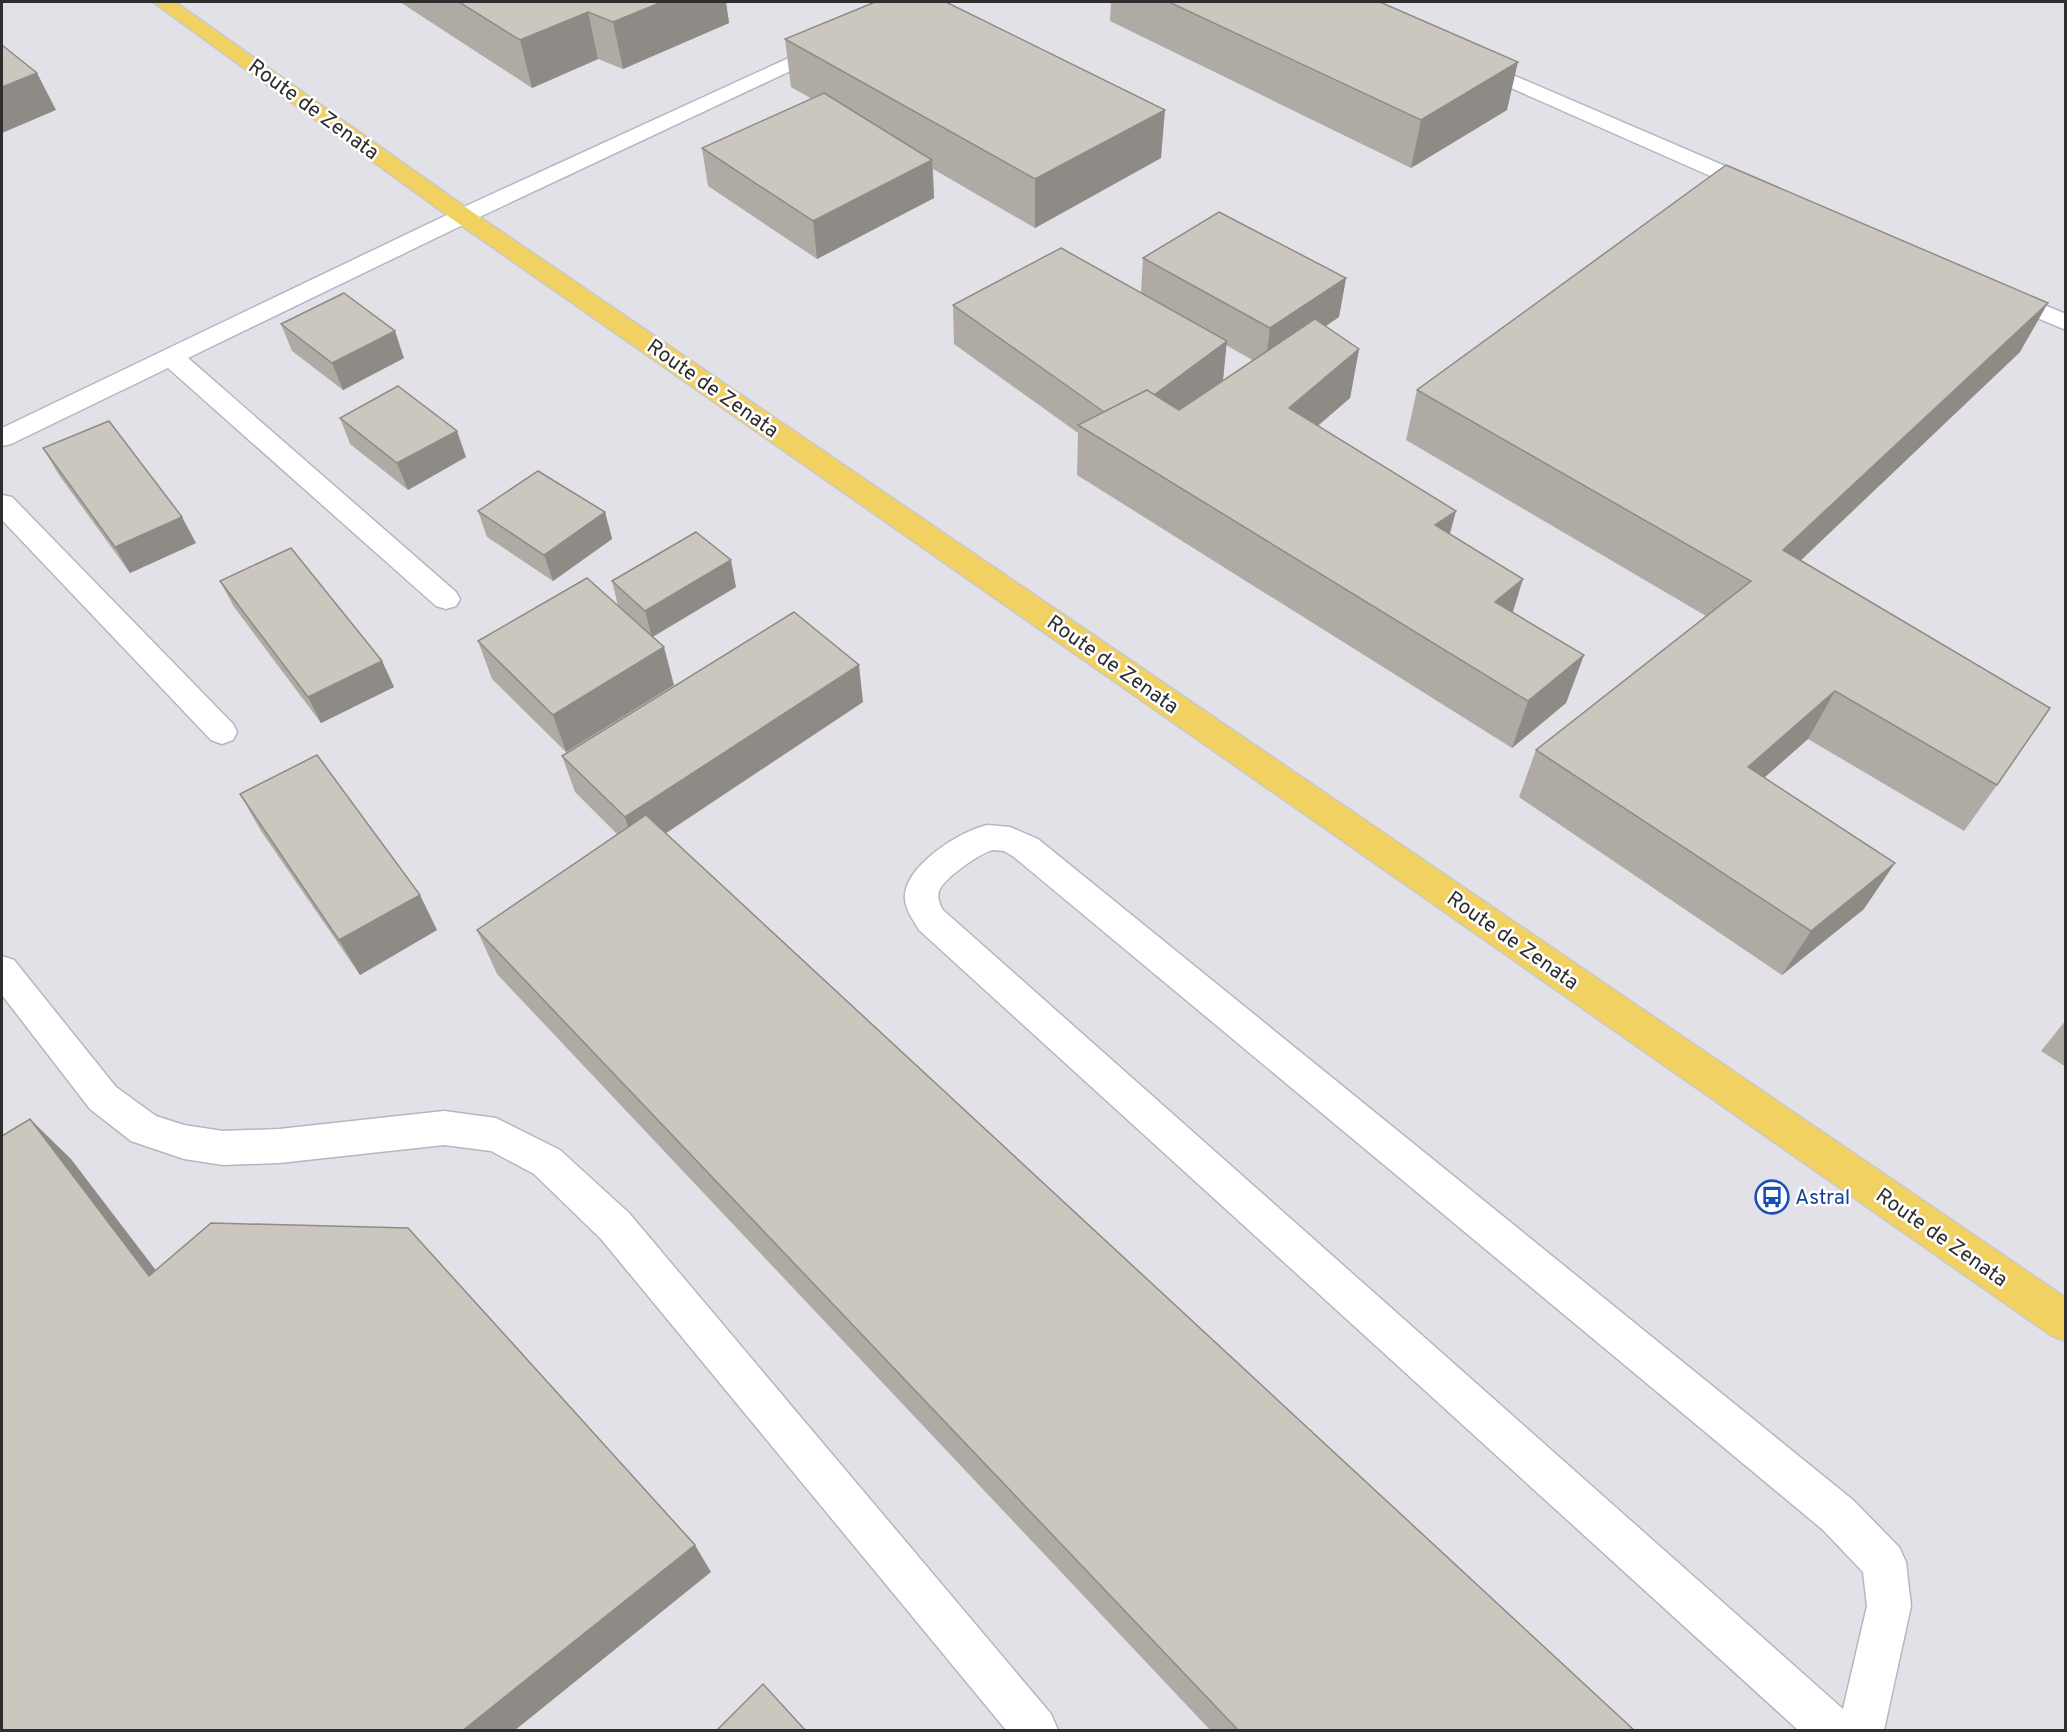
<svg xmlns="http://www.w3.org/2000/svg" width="2067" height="1732" font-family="Overpass,sans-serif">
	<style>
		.industrial { fill: #e3e1e8 }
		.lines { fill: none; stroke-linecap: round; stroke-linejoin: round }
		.lane-casing { stroke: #b4b7c1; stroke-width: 3 }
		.primary-casing { stroke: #c9c9c9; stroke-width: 3 }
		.lane { fill: #fff; fill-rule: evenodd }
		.primary { fill: #f2d163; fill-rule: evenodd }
		.wall { fill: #afaba4; fill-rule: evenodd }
		.shaded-wall { fill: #8e8b86 }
		.building { fill: #cbc7bf; stroke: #8e8b86; stroke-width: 1.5 }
		.labels { text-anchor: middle; stroke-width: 5; stroke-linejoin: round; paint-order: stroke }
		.street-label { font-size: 21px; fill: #2e2e2e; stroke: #fff }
		.transit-label { font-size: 21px; fill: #164399; stroke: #fff; text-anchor: start }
	</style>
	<rect width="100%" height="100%" fill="#efe9e1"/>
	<rect class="industrial" x="2" y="2" width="2063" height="1728"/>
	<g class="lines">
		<defs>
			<g id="lane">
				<polygon points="828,40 835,42 838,46 835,50 471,221 188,358 456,592 460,599 456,606 446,609 436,606 168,368 11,444 2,446 2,428 455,211"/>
				<polygon points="1473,58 1767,184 1770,189 1767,194 1759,196 1751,194 1466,68 1463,64 1466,60"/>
				<polygon points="2001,287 2066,314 2066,330 1992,299 1989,294 1992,289"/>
				<polygon points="2,495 12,497 233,724 237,732 233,740 222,744 211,740 2,520"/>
				<path d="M988 825 1010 827 1038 839 1853 1500 1899 1547 1906 1562 1911 1606 1884 1730H1798L919 930C914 921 906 911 905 900 902 867 961 830 988 825ZM994 850 1004 851 1014 857 1823 1530 1863 1572 1867 1606 1843 1709 943 910C940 905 937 898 939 891 943 879 982 851 994 850Z"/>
				<polygon points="2,956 14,960 116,1087 156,1116 184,1125 223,1131 279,1129 444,1111 496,1118 560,1150 629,1213 1051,1714 1058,1730 1006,1730 601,1239 534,1174 491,1151 444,1145 279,1163 223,1165 184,1159 131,1141 90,1109 2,995"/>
			</g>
			<polygon id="primary" points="153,2 175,2 471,211 2066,1298 2066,1341 2052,1336 455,221"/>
		</defs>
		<use href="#lane" class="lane-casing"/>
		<use href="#primary" class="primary-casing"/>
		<use href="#lane" class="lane"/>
		<use href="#primary" class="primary"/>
	</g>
	<g class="wall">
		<polygon points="400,2 726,2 729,23 623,69 598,59 532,88"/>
		<polygon points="1111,2 1380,2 1507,110 1411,168 1110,21"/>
		<polygon points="785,39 1161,158 1035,228 933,169 934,198 817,259 708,186 702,148 812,99 791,87"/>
		<path d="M1143 258 1346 278 1339 317 1326 326 1359 349 1350 398 1318 426 1450 534 1513 612 1584 655 1566 703 1512 748 1077 475 1078 433 954 344 953 305 1141 292ZM1226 345 1254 361 1205 393 1223 380Z"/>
		<polygon points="281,324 404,358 343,390 292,351"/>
		<polygon points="2020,352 1800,561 1997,785 1964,831 1808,739 1764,778 1864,909 1782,975 1519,797 1536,750 1706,616 1406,440 1417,390"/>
		<polygon points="340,418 466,457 408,490 350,444"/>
		<polygon points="43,448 196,543 130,573 59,475"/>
		<polygon points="478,511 605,512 612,539 553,581 487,537"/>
		<polygon points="220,581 382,661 394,687 321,723 234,607"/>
		<polygon points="612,581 736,587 653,637 674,685 566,752 492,679 478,641 618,606"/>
		<polygon points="863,702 666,833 1635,1731 1211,1731 497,974 477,930 617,834 575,792 562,756"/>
		<polygon points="240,794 437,930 360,975 261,831"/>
		<polygon points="2066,1020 2066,1067 2041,1051"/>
	</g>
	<g class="shaded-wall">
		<polygon points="662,2 726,2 729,23 623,69 613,22"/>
		<polygon points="588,12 598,59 532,88 520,40"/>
		<polygon points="1518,62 1507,110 1411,168 1421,120"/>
		<polygon points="37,73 56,110 2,133 2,87"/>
		<polygon points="1165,110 1161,158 1035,228 1035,179"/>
		<polygon points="932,160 934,198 817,259 813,221"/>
		<polygon points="1346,278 1339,317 1265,367 1270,328"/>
		<polygon points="2048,303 2020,352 1760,599 1783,550"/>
		<polygon points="395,331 404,358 343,390 332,363"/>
		<polygon points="1227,341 1223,380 1143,439 1113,418"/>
		<polygon points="1359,349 1350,398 1281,457 1289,408"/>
		<polygon points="457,431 466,457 408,490 397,463"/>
		<polygon points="1456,511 1443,560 1435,525"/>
		<polygon points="605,512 612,539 553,581 544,555"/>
		<polygon points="182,517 196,543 130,573 115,547"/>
		<polygon points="731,560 736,587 652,637 645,611"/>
		<polygon points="1523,579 1508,628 1495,602"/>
		<polygon points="664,647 674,685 566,752 553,715"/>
		<polygon points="1584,655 1566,703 1512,748 1528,701"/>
		<polygon points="382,661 394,687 321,723 308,697"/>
		<polygon points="859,665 863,702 636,853 625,817"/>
		<polygon points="1835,691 1808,739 1723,814 1748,767"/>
		<polygon points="1895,863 1864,909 1782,975 1811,931"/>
		<polygon points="420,895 437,930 360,975 339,940"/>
		<polygon points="30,1119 71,1159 187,1311 149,1276"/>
		<polygon points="695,1545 711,1572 514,1731 462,1731"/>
	</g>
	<g class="building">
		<polygon points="459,2 662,2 613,22 588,12 520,40"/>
		<polygon points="875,2 946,2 1165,110 1035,179 785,39"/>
		<polygon points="1169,2 1380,2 1518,62 1421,120"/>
		<polygon points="2,45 37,73 2,87"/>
		<polygon points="824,93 932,160 813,221 702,148"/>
		<polygon points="1726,165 2048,303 1783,550 2050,708 1997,785 1835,691 1748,767 1895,863 1811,931 1536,750 1751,581 1417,390"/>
		<polygon points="1219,212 1346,278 1270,328 1143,258"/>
		<polygon points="1061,248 1227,341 1154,395 1147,390 1104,412 953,305"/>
		<polygon points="344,293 395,331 332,363 281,324"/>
		<polygon points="1315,319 1359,349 1289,408 1456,511 1435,525 1523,579 1495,602 1584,655 1528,701 1078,425 1147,390 1179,410"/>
		<polygon points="398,386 457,431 397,463 340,418"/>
		<polygon points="109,421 182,517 115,547 43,448"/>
		<polygon points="538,471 605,512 544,555 478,511"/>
		<polygon points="696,532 731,560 645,611 612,581"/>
		<polygon points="291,548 382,661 308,697 220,581"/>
		<polygon points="587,578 664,647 553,715 478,641"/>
		<polygon points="794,612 859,665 625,817 562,756"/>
		<polygon points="317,755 420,895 339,940 240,794"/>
		<polygon points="646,815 1635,1731 1239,1731 477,930"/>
		<polygon points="30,1119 149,1276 211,1223 408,1228 695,1545 462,1731 2,1731 2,1136"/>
		<polygon points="763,1684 806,1731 716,1731"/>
	</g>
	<defs>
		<symbol id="bus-ring" viewBox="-11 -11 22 22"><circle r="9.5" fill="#fff" stroke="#1a4fb4" stroke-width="1.5"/><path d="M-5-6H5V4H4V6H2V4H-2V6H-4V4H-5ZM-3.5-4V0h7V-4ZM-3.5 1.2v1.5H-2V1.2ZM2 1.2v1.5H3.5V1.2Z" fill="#1a4fb4"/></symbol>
	</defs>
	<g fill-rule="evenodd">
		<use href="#bus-ring" x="1753" y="1178" width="38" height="38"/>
	</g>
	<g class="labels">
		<g class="street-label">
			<text transform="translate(314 109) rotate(36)" y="7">Route de Zenata</text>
			<text transform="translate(713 388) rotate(35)" y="7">Route de Zenata</text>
			<text transform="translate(1113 664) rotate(35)" y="7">Route de Zenata</text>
			<text transform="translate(1513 940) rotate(35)" y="7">Route de Zenata</text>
			<text transform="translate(1942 1237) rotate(35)" y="7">Route de Zenata</text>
		</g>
		<g class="transit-label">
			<text x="1795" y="1204">Astral</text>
		</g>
	</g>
	<rect width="2067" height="1732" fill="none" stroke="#2e2e2e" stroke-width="6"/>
</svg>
